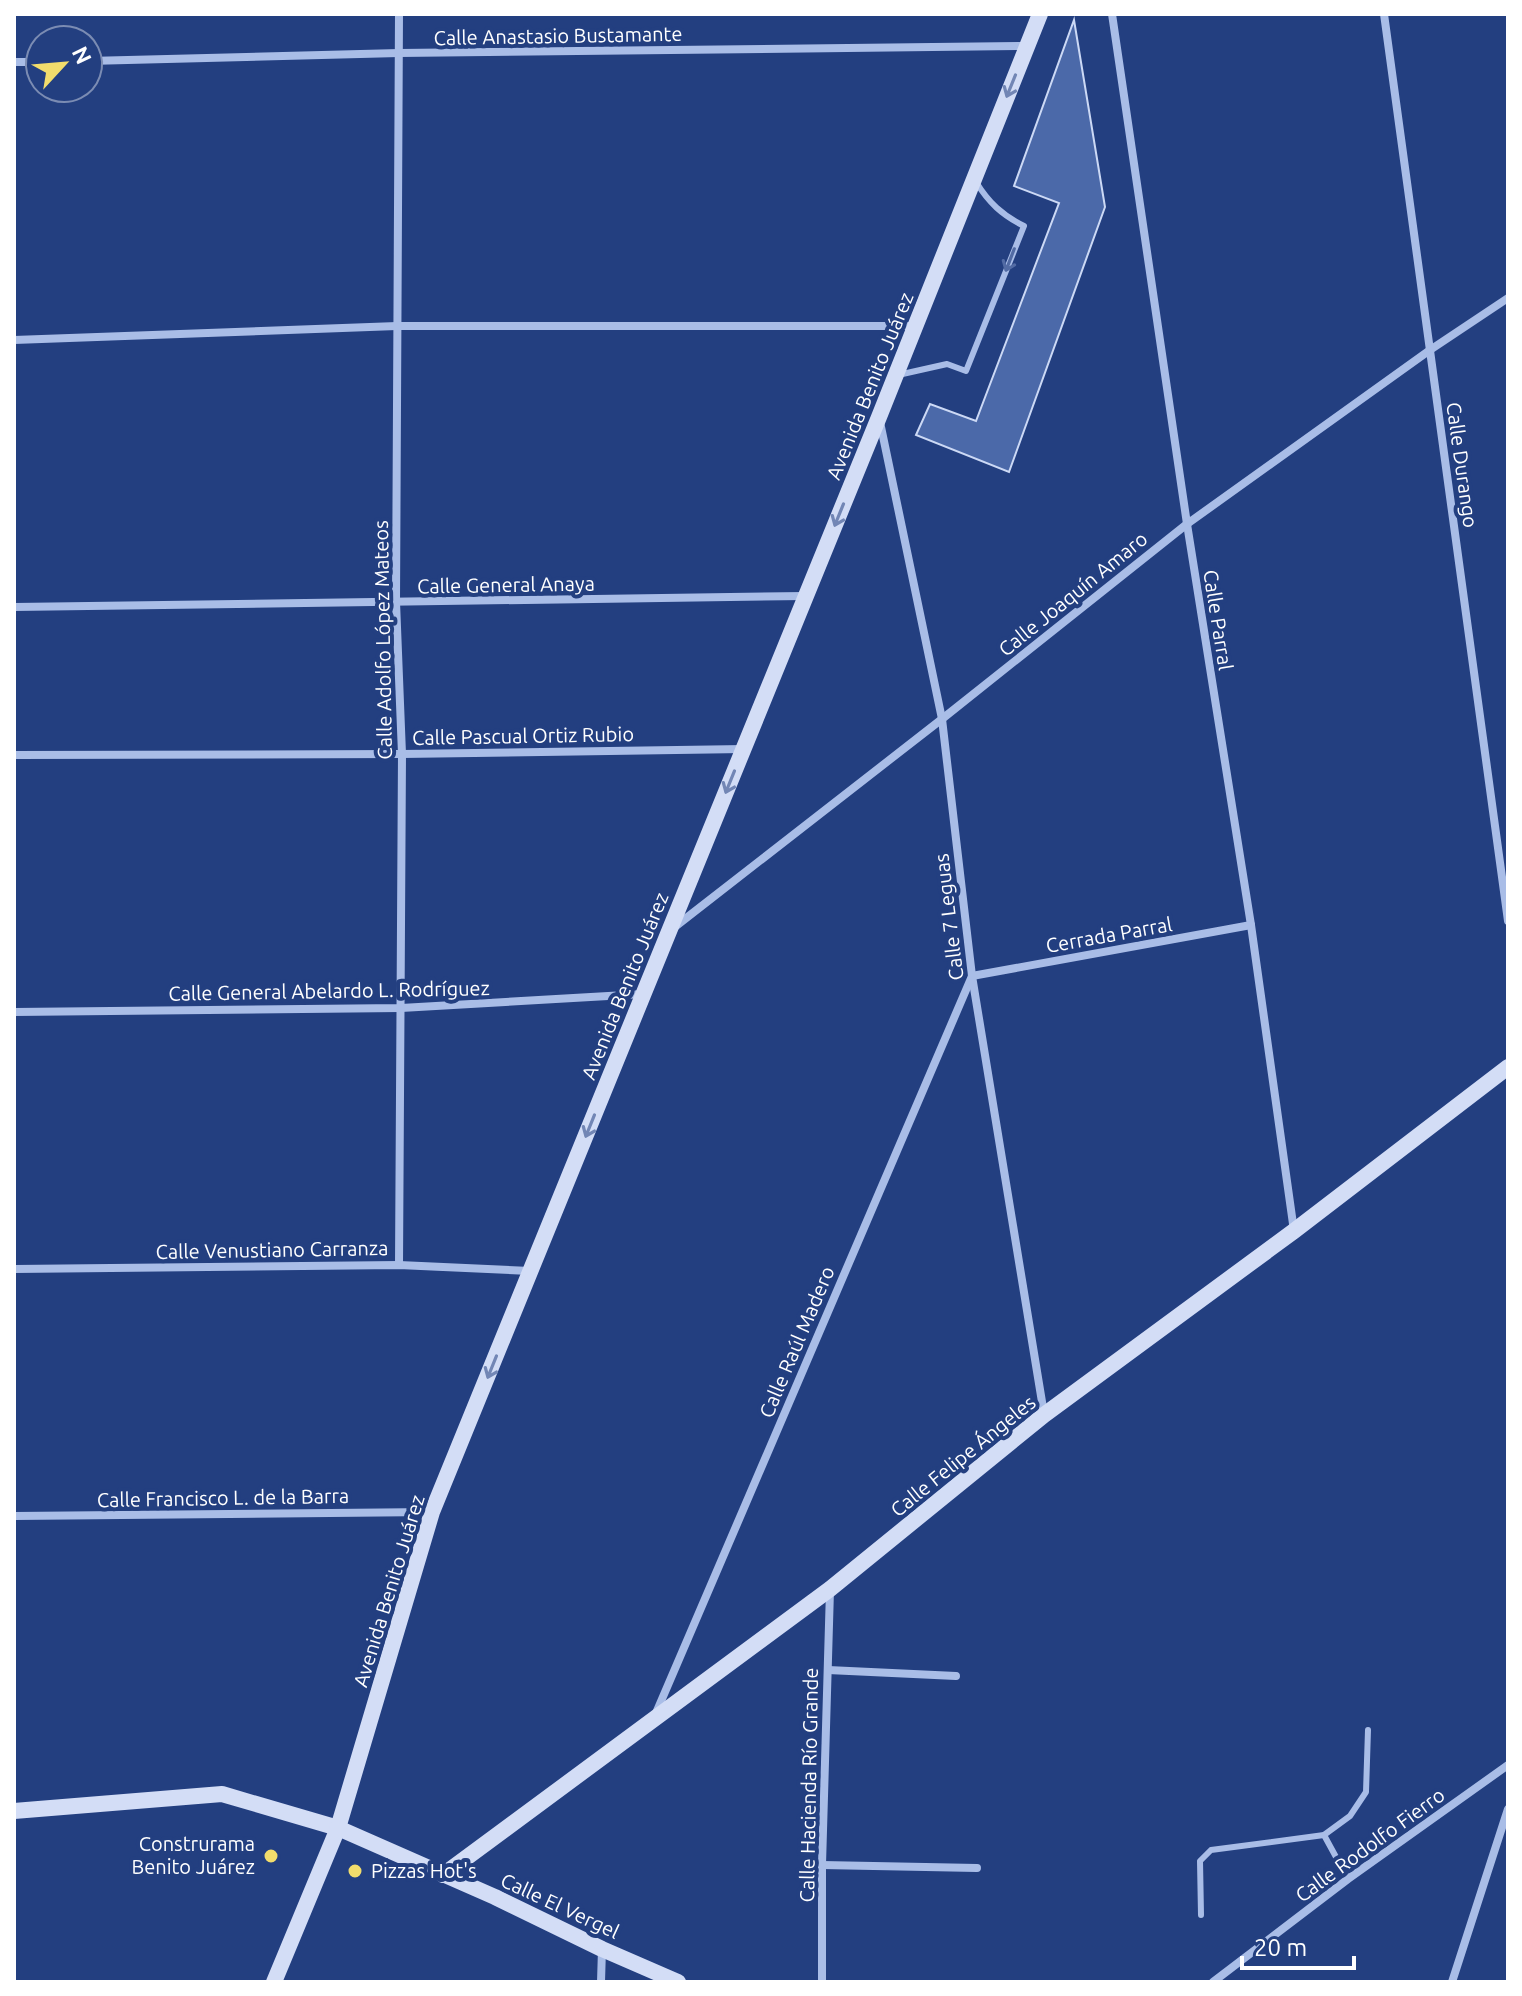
<svg xmlns="http://www.w3.org/2000/svg" width="1522" height="1996" font-family="Ubuntu,sans-serif">
	<style>
		.building { fill: #4b69a9; stroke: #ccd9f5; stroke-width: 2 }
		.lines { fill: none; stroke-linecap: round; stroke-linejoin: round }
		.lane { stroke: #a9bde7; stroke-width: 6 }
		.street { stroke: #a9bde7; stroke-width: 8 }
		.secondary { stroke: #d3ddf6; stroke-width: 16 }
		.oneway { stroke: #7286b5 }
		.oneway2 { stroke: #526ba4 }
		.poi-dot { fill: #f2dd6c; stroke: #233f80; stroke-width: 3 }
		.labels { text-anchor: middle; stroke-width: 8; stroke-linejoin: round; paint-order: stroke }
		.street-label { font-size: 20px; fill: #fff; stroke: #233f80 }
		.poi-label { font-size: 20px; fill: #fff; stroke: #233f80; text-anchor: end }
	</style>
	<rect width="100%" height="100%" fill="#233f80"/>
	<polygon class="building" points="1074,20 1105,207 1009,472 916,435 930,404 976,421 1059,203 1014,186"/>
	<g class="lines">
		<g class="lane">
			<path d="M898 375 947 364 966 371 1024 226C1002 215 989 203 976 182"/>
			<polyline points="1324,1835 1348,1879"/>
			<polyline points="1201,1915 1200,1861 1211,1850 1324,1835 1350,1816 1366,1792 1368,1730"/>
		</g>
		<g class="street">
			<polyline points="1112,14 1187,524 1251,925 1294,1231"/>
			<polyline points="1384,14 1508,921"/>
			<polyline points="88,61 399,53 1027,46"/>
			<polyline points="14,62 40,62"/>
			<polyline points="14,340 397,326 915,326"/>
			<polyline points="880,422 942,719 972,976 1044,1414"/>
			<polyline points="14,607 805,596"/>
			<polyline points="14,755 402,754 744,749"/>
			<polyline points="676,926 942,719 1187,524 1430,350 1508,298"/>
			<polyline points="14,1012 401,1008 643,994"/>
			<polyline points="399,1265 402,754 396,602 399,14"/>
			<polyline points="14,1269 399,1265 530,1271"/>
			<polyline points="14,1516 432,1512"/>
			<polyline points="828,1670 956,1676"/>
			<polyline points="656,1713 972,976 1251,925"/>
			<polyline points="822,1865 977,1868"/>
			<polyline points="601,1982 602,1949"/>
			<polyline points="822,1982 822,1865 830,1590"/>
			<polyline points="1213,1982 1348,1879 1508,1765"/>
			<polyline points="1452,1982 1508,1809"/>
		</g>
		<g class="secondary">
			<polyline points="14,1811 222,1794 338,1828 495,1897 602,1949 678,1982"/>
			<polyline points="443,1875 830,1589 1044,1415 1294,1231 1508,1067"/>
			<polyline points="274,1982 338,1828 432,1512 879,417 1040,14"/>
		</g>
	</g>
	<defs><path id="oneway-shaft" d="M-6 0H5M1.5-3L5.5 0L1.5 3" fill="none" stroke-width="1.6" stroke-linecap="round" stroke-linejoin="round" transform="scale(2)"/></defs>
	<g class="oneway">
		<use href="#oneway-shaft" transform="translate(1011 86) rotate(112)"/>
		<use href="#oneway-shaft" transform="translate(839 515) rotate(112)"/>
		<use href="#oneway-shaft" transform="translate(730 782) rotate(112)"/>
		<use href="#oneway-shaft" transform="translate(590 1126) rotate(112)"/>
		<use href="#oneway-shaft" transform="translate(492 1367) rotate(112)"/>
	</g>
	<use class="oneway2" href="#oneway-shaft" transform="translate(1010 260) rotate(111)"/>
	<g class="poi-dot">
		<circle cx="271" cy="1856" r="8"/>
		<circle cx="355" cy="1871" r="8"/>
	</g>
	<g class="labels">
		<g class="street-label">
			<text transform="translate(558 36) rotate(-1)" y="7">Calle Anastasio Bustamante</text>
			<text transform="translate(870 386) rotate(-68)" y="7">Avenida Benito Juárez</text>
			<text transform="translate(1462 465) rotate(82)" y="7">Calle Durango</text>
			<text transform="translate(506 585) rotate(-1)" y="7">Calle General Anaya</text>
			<text transform="translate(1073 594) rotate(-39)" y="7">Calle Joaquín Amaro</text>
			<text transform="translate(1218 620) rotate(81)" y="7">Calle Parral</text>
			<text transform="translate(383 640) rotate(-91)" y="7">Calle Adolfo López Mateos</text>
			<text transform="translate(523 736) rotate(-1)" y="7">Calle Pascual Ortiz Rubio</text>
			<text transform="translate(949 917) rotate(-97)" y="7">Calle 7 Leguas</text>
			<text transform="translate(1109 935) rotate(-10)" y="7">Cerrada Parral</text>
			<text transform="translate(625 986) rotate(-68)" y="7">Avenida Benito Juárez</text>
			<text transform="translate(329 991) rotate(-1)" y="7">Calle General Abelardo L. Rodríguez</text>
			<text transform="translate(272 1250) rotate(-1)" y="7">Calle Venustiano Carranza</text>
			<text transform="translate(797 1342) rotate(-67)" y="7">Calle Raúl Madero</text>
			<text transform="translate(963 1456) rotate(-39)" y="7">Calle Felipe Ángeles</text>
			<text transform="translate(223 1498) rotate(-1)" y="7">Calle Francisco L. de la Barra</text>
			<text transform="translate(389 1591) rotate(-73)" y="7">Avenida Benito Juárez</text>
			<text transform="translate(809 1785) rotate(-89)" y="7">Calle Hacienda Río Grande</text>
			<text transform="translate(1370 1845) rotate(-36)" y="7">Calle Rodolfo Fierro</text>
			<text transform="translate(560 1906) rotate(25)" y="7">Calle El Vergel</text>
		</g>
		<g class="poi-label">
			<text x="255" y="1851">Construrama<tspan x="255" dy="23">Benito Juárez</tspan></text>
			<text x="371" y="1878" text-anchor="start">Pizzas Hot's</text>
		</g>
	</g>
	<rect width="1522" height="1996" fill="none" stroke="#ffffff" stroke-width="32"/>
	<g transform="translate(64 64) rotate(64)"><circle r="38" fill="#233f80" stroke="#7b8cb3" stroke-width="2"/>
	<path d="M0-6L14 30L0 20L-14 30Z" fill="#f2dd6c"/>
	<text y="-12" font-size="22" font-weight="bold" text-anchor="middle" fill="#ffffff">N</text>
	</g>
	<path d="M1242 1956v12h112v-12" fill="none" stroke="#ffffff" stroke-width="4"/>
	<text x="1254" y="1956" font-size="24" fill="#ffffff" stroke="#233f80" stroke-width="6" paint-order="stroke">20 m</text>
</svg>
